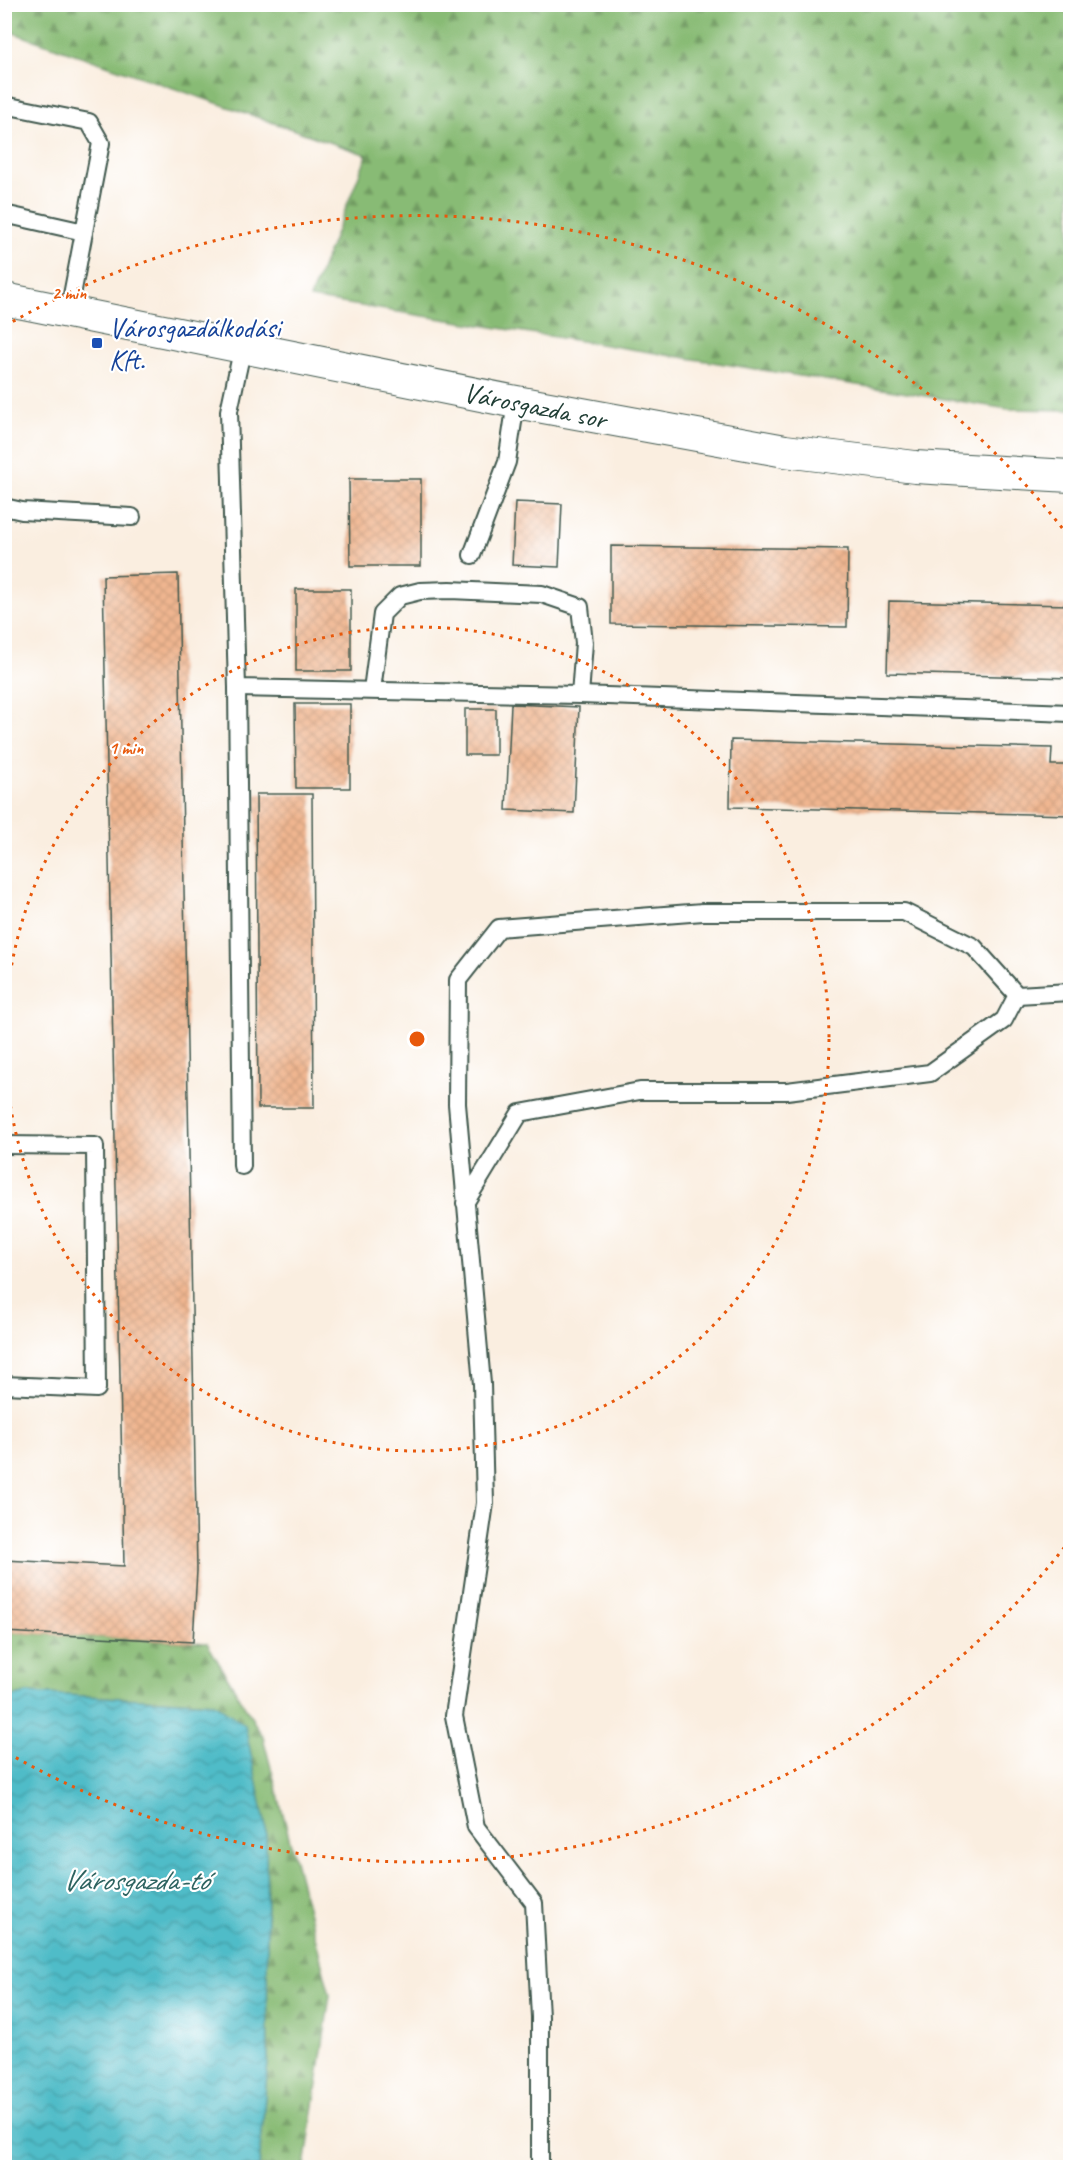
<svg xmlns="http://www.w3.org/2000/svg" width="1075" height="2172" font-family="Caveat,sans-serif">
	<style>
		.forest { fill: url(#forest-firs); stroke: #547c54; stroke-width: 1.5 }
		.water { fill: url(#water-waves); stroke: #377c7e; stroke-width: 1.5 }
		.building { fill: url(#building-cross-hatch) }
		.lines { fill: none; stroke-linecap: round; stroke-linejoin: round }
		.service-casing { stroke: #40584e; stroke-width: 20 }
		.minor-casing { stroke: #40584e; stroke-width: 34 }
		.service { stroke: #fff; stroke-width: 16 }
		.minor { stroke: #fff; stroke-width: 32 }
		.ring { fill: none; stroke: #e8590c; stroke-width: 3; stroke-dasharray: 3 6 }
		.transit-dot { fill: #1a4fb4; stroke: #fff; stroke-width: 2 }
		.labels { text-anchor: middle; stroke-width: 4.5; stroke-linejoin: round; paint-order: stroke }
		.transit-label { font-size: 28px; fill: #164399; stroke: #fff; text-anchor: start }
		.street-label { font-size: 28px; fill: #1f3d34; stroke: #fff }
		.water-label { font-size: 30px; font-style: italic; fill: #2d6360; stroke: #fff }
		.centre { fill: #e8590c; stroke: #fff; stroke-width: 3 }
		.ring-label { font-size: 18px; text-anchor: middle; font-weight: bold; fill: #e8590c; stroke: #fff; stroke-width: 4.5; stroke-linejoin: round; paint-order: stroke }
	</style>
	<defs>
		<pattern id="forest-firs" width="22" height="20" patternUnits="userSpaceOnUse" patternTransform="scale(1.5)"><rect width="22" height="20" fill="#88bb75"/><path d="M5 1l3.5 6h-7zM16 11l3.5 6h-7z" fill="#6f9961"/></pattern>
		<pattern id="water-waves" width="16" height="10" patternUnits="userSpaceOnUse" patternTransform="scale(1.5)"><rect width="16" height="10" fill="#4fbcc8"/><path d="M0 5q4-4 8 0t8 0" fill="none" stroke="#419aa3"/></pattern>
		<pattern id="building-cross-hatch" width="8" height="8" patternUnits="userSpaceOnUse" patternTransform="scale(1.5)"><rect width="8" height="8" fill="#f0b690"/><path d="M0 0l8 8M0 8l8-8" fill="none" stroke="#cd9d7d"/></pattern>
	</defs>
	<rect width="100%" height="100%" fill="#fff"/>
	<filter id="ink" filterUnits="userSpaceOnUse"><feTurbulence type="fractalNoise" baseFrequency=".0167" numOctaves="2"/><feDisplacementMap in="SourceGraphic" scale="12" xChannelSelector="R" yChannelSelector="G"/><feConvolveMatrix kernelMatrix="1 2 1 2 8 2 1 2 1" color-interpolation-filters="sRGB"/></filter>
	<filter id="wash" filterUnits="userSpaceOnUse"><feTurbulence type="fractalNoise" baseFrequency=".008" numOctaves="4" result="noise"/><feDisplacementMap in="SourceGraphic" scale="24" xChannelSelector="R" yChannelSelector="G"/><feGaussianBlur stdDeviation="1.35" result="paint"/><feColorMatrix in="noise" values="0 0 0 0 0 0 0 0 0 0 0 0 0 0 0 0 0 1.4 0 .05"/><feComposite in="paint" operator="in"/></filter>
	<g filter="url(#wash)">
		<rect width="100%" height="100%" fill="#faeee0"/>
		<g class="forest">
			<polygon points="5,4 1050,5 1070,13 1070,410 1008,409 310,298 367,155 5,30"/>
			<polygon points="4,1632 207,1643 263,1737 330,1995 305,2167 259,2167 268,2062 266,1827 214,1703 27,1693 5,1699"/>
		</g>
		<polygon class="water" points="27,1693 214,1703 245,1725 266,1827 268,2062 259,2167 5,2167 4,1699"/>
		<g id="blocks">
			<g class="building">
				<polygon points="349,479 421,479 421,566 350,566"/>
				<polygon points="515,502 562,504 559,567 512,565"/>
				<polygon points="611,546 848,549 847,627 611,624"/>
				<polygon points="178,574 197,1570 193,1642 4,1632 4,1560 124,1566 103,576"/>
				<rect x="296" y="589" width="55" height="82"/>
				<polygon points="889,601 1070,605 1070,678 887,673"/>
				<polygon points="295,704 350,704 350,788 296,788"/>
				<polygon points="511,704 579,707 574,813 506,810"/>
				<rect x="465" y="709" width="31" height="46"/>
				<polygon points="731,740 1052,748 1051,765 1070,765 1070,815 730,807"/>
				<polygon points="256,794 312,794 314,1108 258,1108"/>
			</g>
		</g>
	</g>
	<g filter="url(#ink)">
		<use href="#blocks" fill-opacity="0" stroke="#40584e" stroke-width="1.5"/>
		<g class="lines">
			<defs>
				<g id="service">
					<polyline points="4,105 89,122 101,143 84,232 4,214"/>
					<polyline points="69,311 84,232"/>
					<polyline points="243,346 229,411 237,688 580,695 1070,713"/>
					<polyline points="4,507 22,511 132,517"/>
					<polyline points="472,555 507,462 516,402"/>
					<polyline points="237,688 242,1166"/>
					<polyline points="372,690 382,614 400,596 420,591 450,590 542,594 580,607 584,643 580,695"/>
					<polyline points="1017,995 1070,992"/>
					<polyline points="4,1145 95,1146 97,1389 4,1385"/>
					<polyline points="465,1203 520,1113 640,1091 787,1091 930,1073 1004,1020 1017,995 974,947 904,912 703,912 499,928 458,980 457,1104 482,1384 485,1503 454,1716 476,1827 534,1903 540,2017 540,2168"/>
				</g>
				<polyline id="minor" points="4,299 516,402 785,451 915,467 1070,476"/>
			</defs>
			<use href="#service" class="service-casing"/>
			<use href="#minor" class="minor-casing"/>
			<use href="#service" class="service"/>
			<use href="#minor" class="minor"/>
		</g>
	</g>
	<g class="ring">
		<circle cx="417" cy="1039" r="412"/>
		<path d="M1070 1540A823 823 0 0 1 6 1752M5 326A823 823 0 0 1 1070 538"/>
	</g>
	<rect class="transit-dot" x="91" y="337" width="12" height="12" rx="3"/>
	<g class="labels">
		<g class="transit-label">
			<text x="109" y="337">Városgazdálkodási<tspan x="109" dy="32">Kft.</tspan></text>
		</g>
		<g class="street-label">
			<text transform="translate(535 405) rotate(11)" y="10">Városgazda sor</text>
		</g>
		<g class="water-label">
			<text x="135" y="1890">Városgazda-tó</text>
		</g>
	</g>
	<circle cx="417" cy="1039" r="9" class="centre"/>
	<g class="ring-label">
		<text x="69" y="299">2 min</text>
		<text x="126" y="754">1 min</text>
	</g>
	<rect width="1075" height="2172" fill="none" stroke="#fff" stroke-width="24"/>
</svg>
